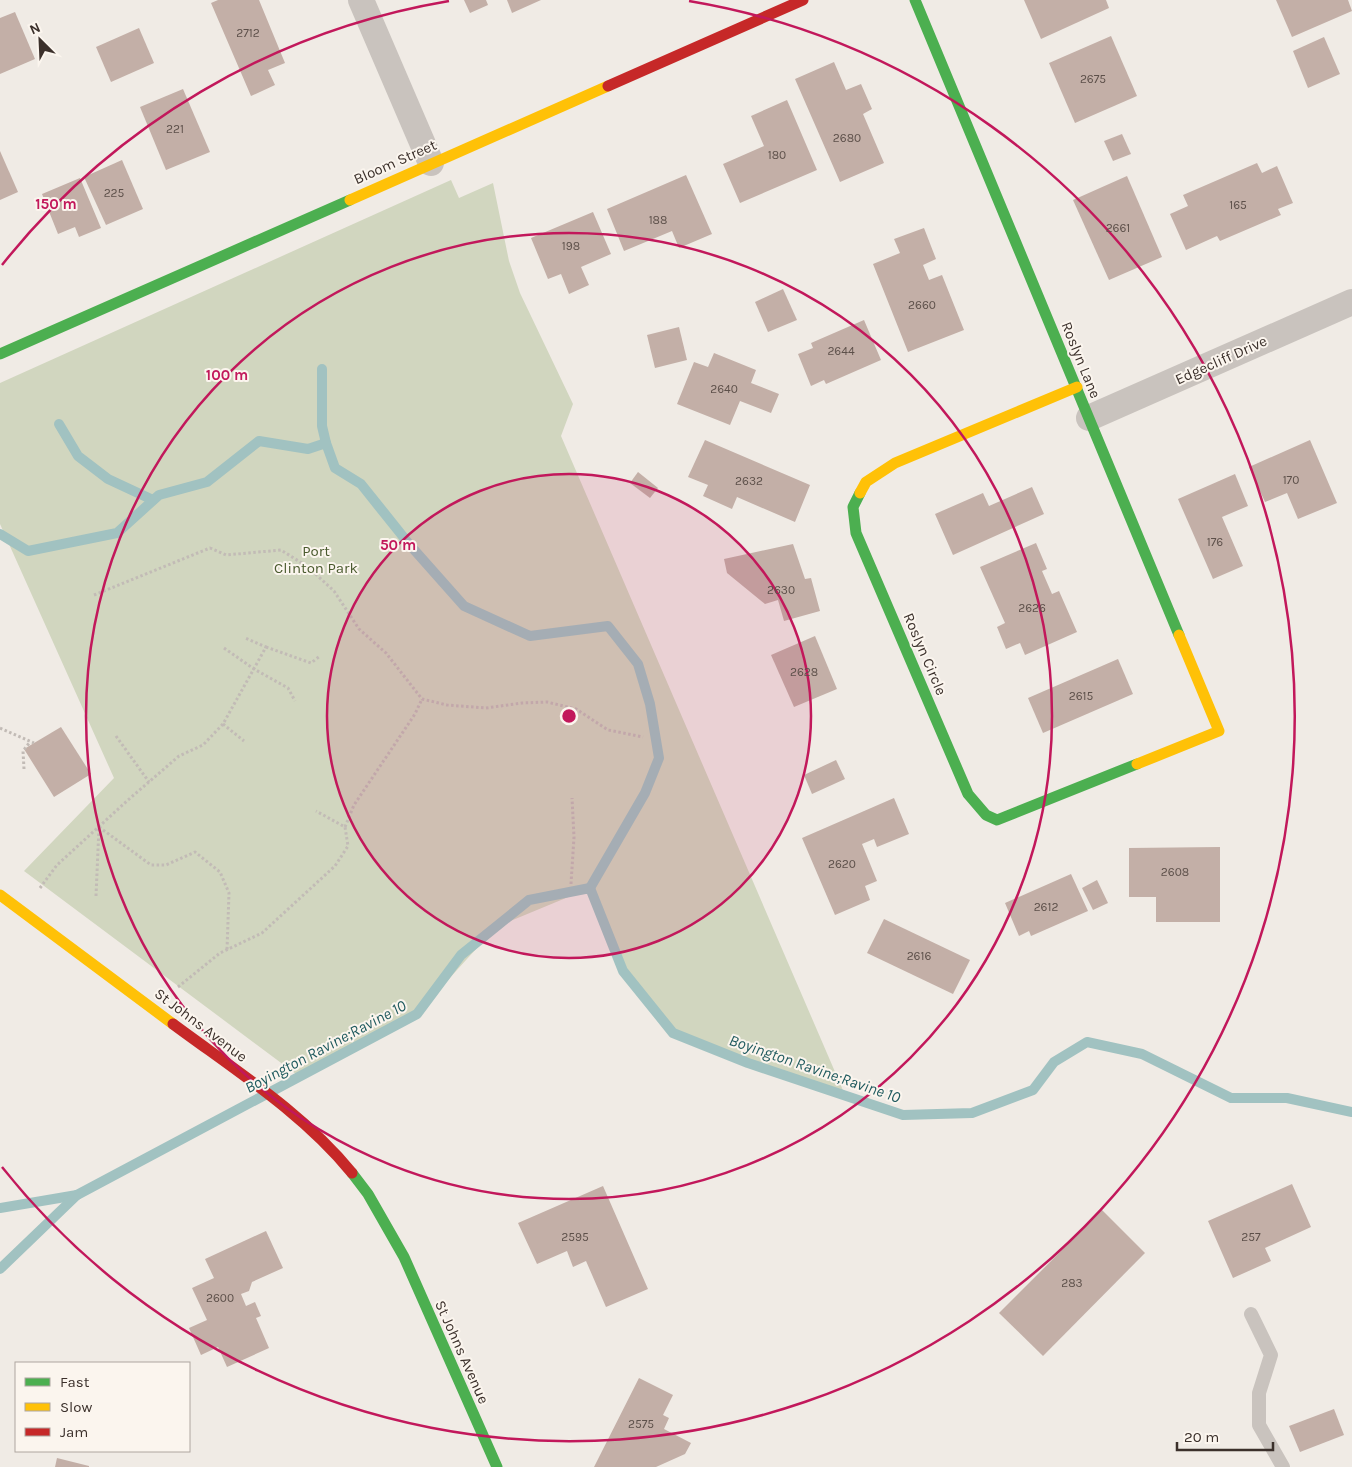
<svg xmlns="http://www.w3.org/2000/svg" width="1352" height="1467" font-family="Karla,sans-serif">
	<style>
		.green { fill: #d1d6bf }
		.lines { fill: none; stroke-linecap: round; stroke-linejoin: round }
		.stream { stroke: #a1c2c1; stroke-width: 10 }
		.building { fill: #c3afa7 }
		.path { stroke: #c2bbb6; stroke-width: 3; stroke-dasharray: 2.5 2.5; stroke-linecap: butt }
		.lane { stroke: #c9c3be; stroke-width: 14 }
		.street { stroke: #c9c3be; stroke-width: 26 }
		.fast { stroke: #4caf50; stroke-width: 11 }
		.slow { stroke: #ffc107; stroke-width: 11 }
		.jam { stroke: #c62828; stroke-width: 11 }
		.ring { fill: none; stroke: #c2185b; stroke-width: 2.5 }
		.labels { text-anchor: middle; stroke-width: 4; stroke-linejoin: round; paint-order: stroke }
		.number-label { font-size: 12px; fill: #5d504a }
		.street-label { font-size: 15px; fill: #3b302b; stroke: #fbf5ee }
		.park-label { font-size: 15px; fill: #4a5a2e; stroke: #fbf5ee }
		.water-label { font-size: 16px; font-style: italic; fill: #1f5a5e; stroke: #fbf5ee }
		.centre { fill: #c2185b; stroke: #fbf5ee; stroke-width: 2.5 }
		.ring-label { font-size: 15px; text-anchor: middle; font-weight: bold; fill: #c2185b; stroke: #fbf5ee; stroke-width: 4; stroke-linejoin: round; paint-order: stroke }
	</style>
	<rect width="100%" height="100%" fill="#f0ebe5"/>
	<polygon class="green" points="451,180 459,198 493,183 509,261 520,293 573,404 561,436 845,1095 673,1033 623,971 590,888 496,927 417,1014 300,1077 24,871 114,778 0,524 0,383"/>
	<g class="lines">
		<g class="stream">
			<polyline points="322,369 322,426 326,443"/>
			<polyline points="59,424 78,456 108,479 153,500"/>
			<polyline points="0,534 28,551 117,533 159,495 207,482 259,441 308,449 326,443 335,468 361,484 409,544 464,606 530,636 608,626 638,664 650,704 659,758 645,793 590,888"/>
			<polyline points="0,1208 77,1195"/>
			<polyline points="0,1269 77,1195 417,1014 461,955 529,900 590,888 623,971 673,1033 748,1063 903,1115 972,1113 1033,1090 1054,1062 1087,1042 1142,1054 1231,1098 1287,1098 1352,1112"/>
		</g>
	</g>
	<g class="building">
		<polygon points="218,0 259,0 285,63 268,70 275,85 251,96 211,3"/>
		<polygon points="464,0 486,0 488,5 470,13"/>
		<polygon points="507,0 541,0 512,13"/>
		<polygon points="1024,0 1106,0 1109,8 1041,39"/>
		<polygon points="1276,0 1348,0 1352,11 1292,37"/>
		<polygon points="15,12 35,59 0,74 0,18"/>
		<polygon points="139,28 154,63 111,82 96,47"/>
		<polygon points="1111,36 1137,96 1075,123 1049,63"/>
		<polygon points="1324,37 1340,74 1308,88 1293,51"/>
		<polygon points="834,62 846,90 861,84 872,109 863,114 884,163 840,182 795,79"/>
		<polygon points="183,89 210,152 166,170 140,107"/>
		<polygon points="787,100 817,170 740,203 723,164 764,146 751,116"/>
		<polygon points="1122,134 1131,154 1113,161 1104,141"/>
		<polygon points="0,151 18,192 0,200"/>
		<polygon points="122,160 143,209 106,225 84,177"/>
		<polygon points="1257,163 1262,173 1277,166 1293,203 1278,209 1281,215 1220,241 1217,236 1186,250 1170,214 1188,206 1183,195"/>
		<polygon points="686,175 712,234 679,248 672,231 624,251 607,209"/>
		<polygon points="1127,176 1162,257 1109,280 1073,200"/>
		<polygon points="80,178 101,228 79,237 75,227 58,234 42,194"/>
		<polygon points="593,212 611,254 581,267 589,285 569,294 561,274 548,279 531,238"/>
		<polygon points="924,228 936,259 923,265 929,280 942,275 964,330 908,352 873,264 900,253 894,239"/>
		<polygon points="783,289 797,320 768,332 755,302"/>
		<polygon points="864,320 881,360 826,384 824,380 811,386 798,354 813,348 811,343"/>
		<polygon points="679,327 687,360 655,368 647,335"/>
		<polygon points="714,353 756,370 751,383 779,394 771,413 740,401 730,425 677,404 694,362 708,367"/>
		<polygon points="705,440 810,485 795,522 737,497 732,509 703,496 708,485 688,477"/>
		<polygon points="1310,440 1337,503 1298,519 1287,493 1265,502 1249,467"/>
		<polygon points="638,472 658,488 650,498 630,483"/>
		<polygon points="1235,474 1248,506 1222,517 1243,566 1213,579 1178,499"/>
		<polygon points="1032,487 1044,514 953,555 935,514 983,493 989,506"/>
		<polygon points="1036,543 1047,569 1042,571 1052,594 1059,591 1077,632 1025,655 1020,643 1006,649 997,627 1005,623 980,567"/>
		<polygon points="793,544 805,579 811,578 820,611 784,621 778,600 765,604 727,573 724,559"/>
		<polygon points="815,636 837,689 794,707 771,655"/>
		<polygon points="1118,659 1133,694 1043,733 1028,698"/>
		<polygon points="61,727 91,774 54,797 24,749"/>
		<polygon points="836,760 845,779 812,794 804,775"/>
		<polygon points="894,798 909,834 877,847 874,839 862,844 877,881 865,886 870,900 835,915 802,838"/>
		<polygon points="1220,847 1220,922 1156,922 1156,897 1129,897 1129,848"/>
		<polygon points="1071,874 1088,911 1031,936 1029,931 1019,936 1005,903"/>
		<polygon points="1097,880 1108,903 1093,910 1082,888"/>
		<polygon points="884,919 970,960 953,994 867,953"/>
		<polygon points="1292,1184 1311,1227 1265,1248 1271,1261 1233,1278 1208,1221"/>
		<polygon points="603,1186 648,1289 606,1307 586,1261 573,1267 567,1251 537,1264 518,1223"/>
		<polygon points="1102,1210 1145,1253 1043,1356 999,1313"/>
		<polygon points="266,1231 283,1268 252,1282 249,1291 241,1294 246,1306 255,1302 261,1316 256,1318 269,1348 227,1367 218,1347 201,1355 189,1328 207,1320 192,1288 214,1278 205,1259"/>
		<polygon points="639,1378 673,1395 663,1415 669,1418 664,1429 691,1443 685,1454 656,1467 594,1467"/>
		<polygon points="1334,1409 1344,1435 1300,1452 1289,1426"/>
		<polygon points="57,1458 89,1466 89,1467 55,1467"/>
	</g>
	<g class="lines">
		<g class="path">
			<polyline points="94,595 210,548 226,555 281,550 308,567 334,591 359,629 386,653 422,699 447,705 486,708 522,703 547,702 576,709 608,730 643,737"/>
			<polyline points="266,647 311,663 320,656"/>
			<polyline points="224,648 254,669 288,688 295,701"/>
			<polyline points="223,724 244,741"/>
			<polyline points="0,728 34,743"/>
			<polyline points="116,736 149,782"/>
			<polyline points="24,769 23,751 30,742"/>
			<polyline points="99,827 151,865 166,865 195,852 220,872 229,893 227,950"/>
			<polyline points="345,827 354,805 415,714 422,699"/>
			<polyline points="571,884 574,837 572,798"/>
			<polyline points="40,888 57,865 128,800 179,756 203,745 223,724 266,647 245,638"/>
			<polyline points="96,896 99,827"/>
			<polyline points="178,987 220,953 262,933 335,866 348,846 345,827 316,811"/>
		</g>
		<polyline class="lane" points="1251,1314 1271,1355 1259,1393 1259,1425 1283,1467"/>
		<g class="street">
			<polyline points="361,0 431,163"/>
			<polyline points="1089,418 1352,302"/>
		</g>
		<g class="fast">
			<polyline points="915,0 1179,635"/>
			<polyline points="0,354 350,200"/>
			<polyline points="860,493 853,507 856,533 968,794 986,815 997,820 1137,764"/>
			<polyline points="352,1173 368,1194 404,1257 497,1467"/>
		</g>
		<g class="slow">
			<polyline points="350,200 608,86"/>
			<polyline points="860,493 866,482 895,463 1077,387"/>
			<polyline points="1137,764 1219,731 1179,635"/>
			<polyline points="0,895 173,1024"/>
		</g>
		<g class="jam">
			<polyline points="608,86 803,0"/>
			<path d="M173 1024C235 1070 303 1113 352 1173"/>
		</g>
	</g>
	<circle cx="569" cy="716" r="242" fill="#c2185b" fill-opacity=".12"/>
	<g class="ring">
		<circle cx="569" cy="716" r="242"/>
		<circle cx="569" cy="716" r="483"/>
		<path d="M2 265A725 725 0 0 1 449 1M689 1A725 725 0 1 1 2 1167"/>
	</g>
	<g class="labels">
		<g class="number-label">
			<text x="248" y="37">2712</text>
			<text x="1093" y="83">2675</text>
			<text x="175" y="133">221</text>
			<text x="847" y="142">2680</text>
			<text x="777" y="159">180</text>
			<text x="114" y="197">225</text>
			<text x="1238" y="209">165</text>
			<text x="658" y="224">188</text>
			<text x="1118" y="232">2661</text>
			<text x="571" y="250">198</text>
			<text x="922" y="309">2660</text>
			<text x="841" y="355">2644</text>
			<text x="724" y="393">2640</text>
			<text x="1291" y="484">170</text>
			<text x="749" y="485">2632</text>
			<text x="1215" y="546">176</text>
			<text x="781" y="594">2630</text>
			<text x="1032" y="612">2626</text>
			<text x="804" y="676">2628</text>
			<text x="1081" y="700">2615</text>
			<text x="842" y="868">2620</text>
			<text x="1175" y="876">2608</text>
			<text x="1046" y="911">2612</text>
			<text x="919" y="960">2616</text>
			<text x="575" y="1241">2595</text>
			<text x="1251" y="1241">257</text>
			<text x="1072" y="1287">283</text>
			<text x="220" y="1302">2600</text>
			<text x="641" y="1428">2575</text>
		</g>
		<g class="street-label">
			<text transform="translate(395 162) rotate(-24)" y="5">Bloom Street</text>
			<text transform="translate(1081 360) rotate(68)" y="5">Roslyn Lane</text>
			<text transform="translate(1221 360) rotate(-24)" y="5">Edgecliff Drive</text>
			<text transform="translate(925 654) rotate(67)" y="5">Roslyn Circle</text>
			<text transform="translate(201 1025) rotate(37)" y="5">St Johns Avenue</text>
			<text transform="translate(462 1352) rotate(66)" y="5">St Johns Avenue</text>
		</g>
		<g class="park-label">
			<text x="316" y="556">Port<tspan x="316" dy="17">Clinton Park</tspan></text>
		</g>
		<g class="water-label">
			<text transform="translate(325 1046) rotate(-28)" y="6">Boyington Ravine;Ravine 10</text>
			<text transform="translate(815 1068) rotate(19)" y="6">Boyington Ravine;Ravine 10</text>
		</g>
	</g>
	<circle cx="569" cy="716" r="8" class="centre"/>
	<g class="ring-label">
		<text x="56" y="209">150 m</text>
		<text x="227" y="380">100 m</text>
		<text x="398" y="550">50 m</text>
	</g>
	<rect x="15" y="1362" width="175" height="90" fill="#fbf5ee" stroke="#aea6a0"/>
	<rect x="25" y="1378" width="25" height="8" fill="#4caf50" stroke="#aea6a0"/>
	<text x="60" y="1387" font-size="15" fill="#3b302b">Fast</text>
	<rect x="25" y="1403" width="25" height="8" fill="#ffc107" stroke="#aea6a0"/>
	<text x="60" y="1412" font-size="15" fill="#3b302b">Slow</text>
	<rect x="25" y="1428" width="25" height="8" fill="#c62828" stroke="#aea6a0"/>
	<text x="60" y="1437" font-size="15" fill="#3b302b">Jam</text>
	<g transform="translate(40 40) rotate(336)" stroke="#fbf5ee" stroke-width="4" paint-order="stroke">
	<path d="M0-4L9 19L0 12L-9 19Z" fill="#3b302b"/>
	<text y="-8" font-size="14" font-weight="bold" text-anchor="middle" fill="#3b302b">N</text>
	</g>
	<path d="M1177 1442v8h96v-8" fill="none" stroke="#3b302b" stroke-width="2.5"/>
	<text x="1184" y="1442" font-size="15" fill="#3b302b" stroke="#fbf5ee" stroke-width="4" paint-order="stroke">20 m</text>
</svg>
